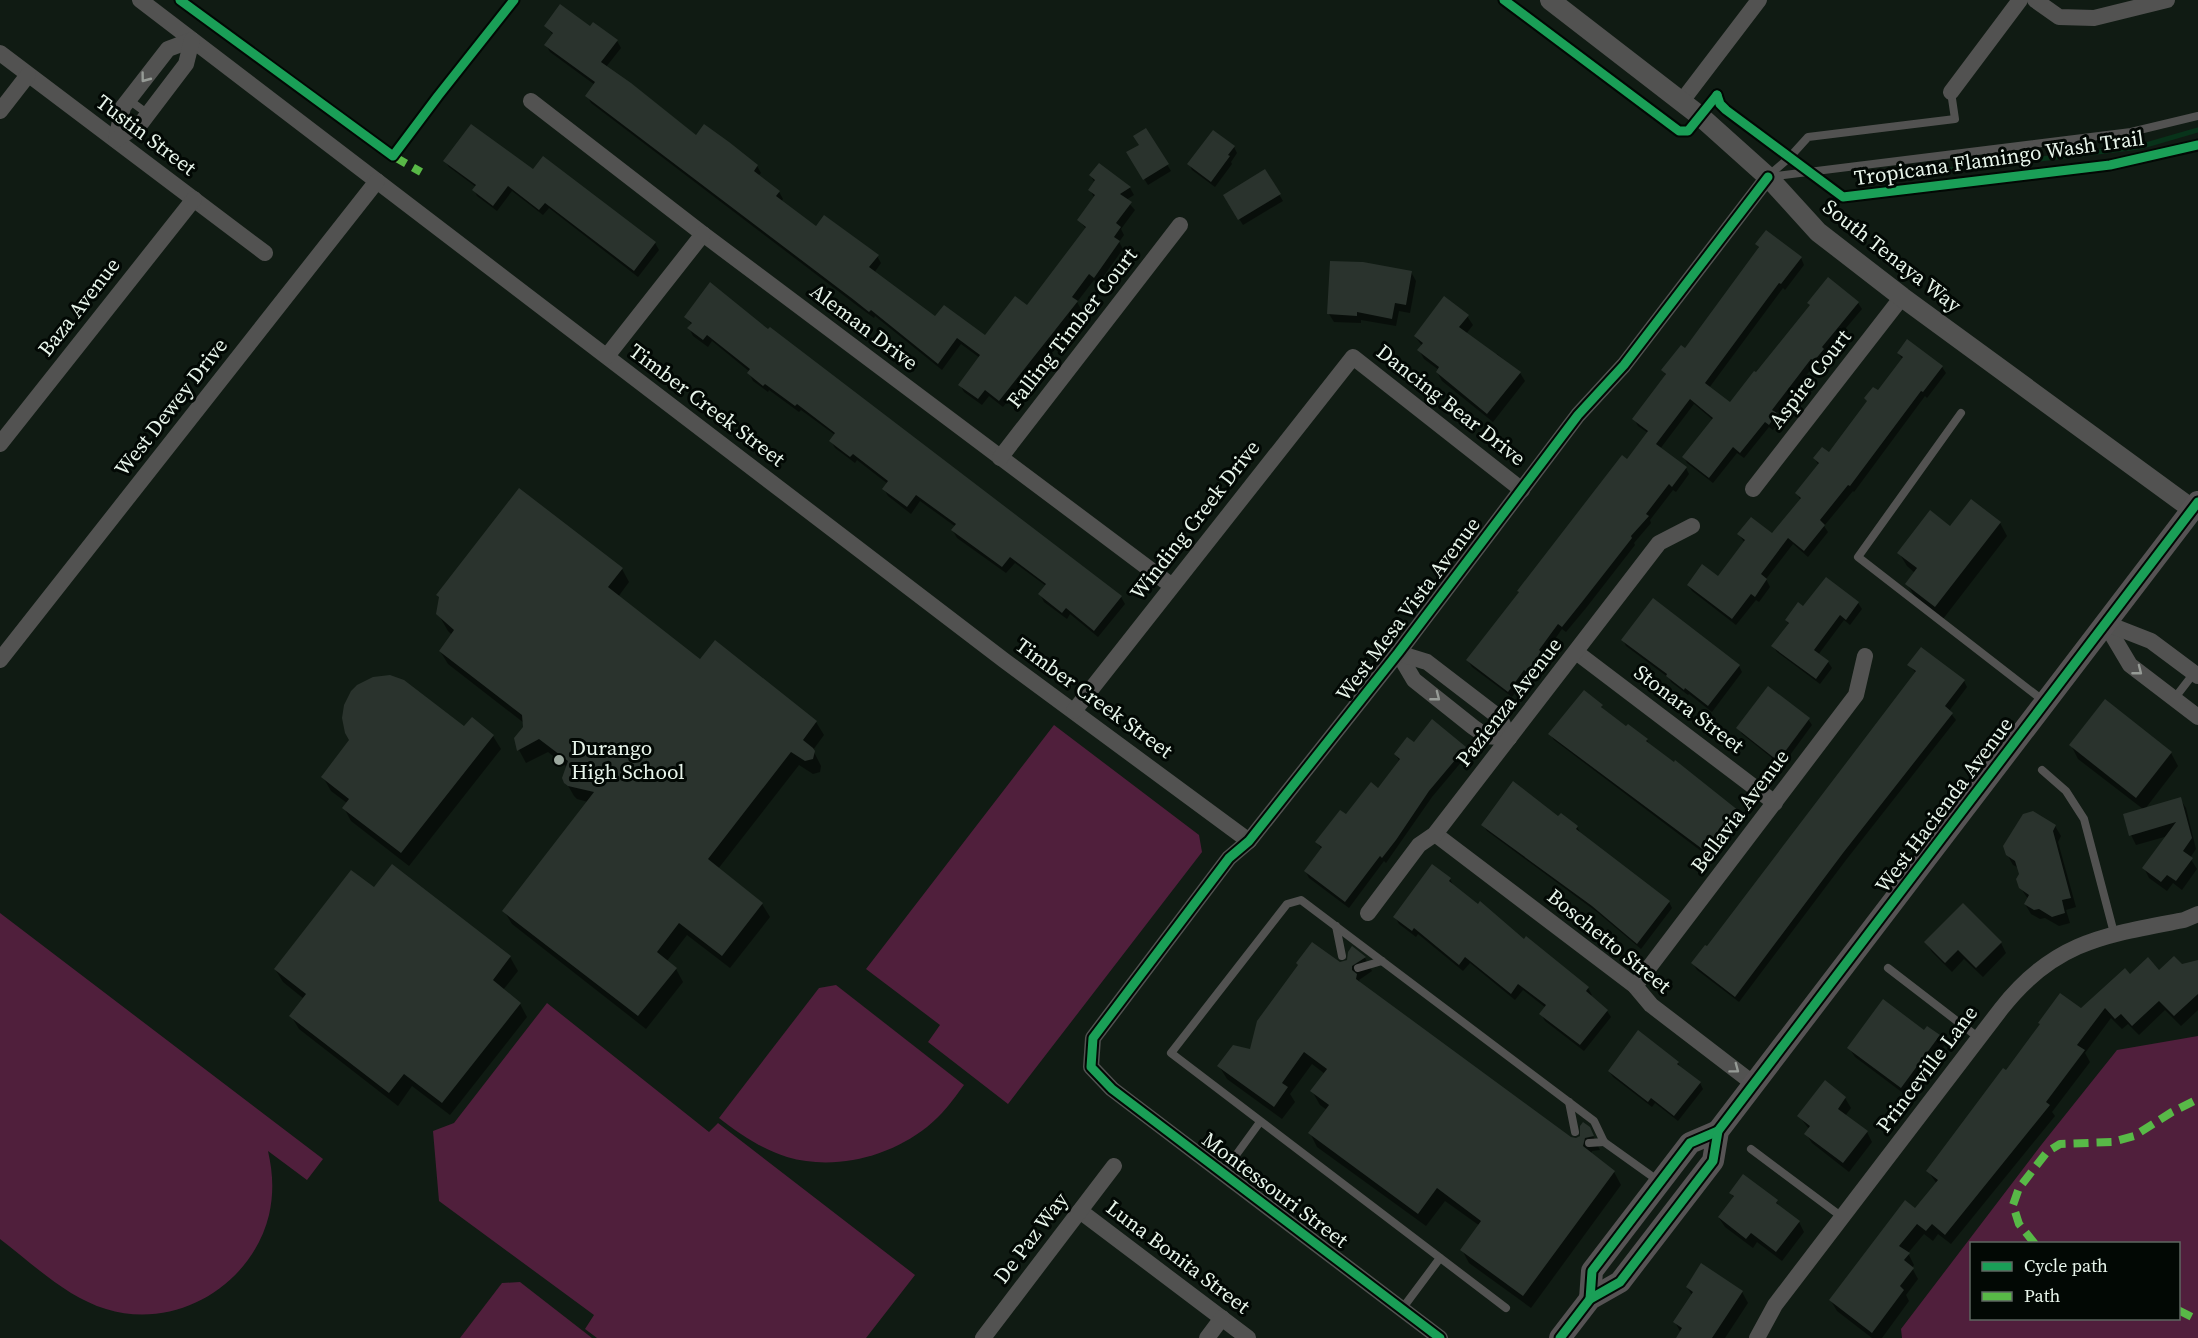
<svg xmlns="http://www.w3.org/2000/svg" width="2198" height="1338" font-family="'Source Serif 4',serif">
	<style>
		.green { fill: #501f3c; fill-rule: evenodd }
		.shadow { fill: #0007 }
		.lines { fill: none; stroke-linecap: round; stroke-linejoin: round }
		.stream { stroke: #08331a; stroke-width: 5 }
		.building { fill: #2a332d }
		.service { stroke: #525251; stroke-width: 8 }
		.minor { stroke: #525251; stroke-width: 16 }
		.tertiary { stroke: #525251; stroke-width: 20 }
		.secondary { stroke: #565354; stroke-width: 22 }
		.quiet { stroke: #58b947; stroke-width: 8; stroke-dasharray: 15 8; stroke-linecap: butt }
		.cycleway-casing { stroke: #020804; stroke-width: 13 }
		.cycleway { stroke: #1a9f57; stroke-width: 9 }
		.oneway { stroke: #969b96 }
		.poi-dot { fill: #9ca99f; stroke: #020804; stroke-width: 2 }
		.labels { text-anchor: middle; stroke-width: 6; stroke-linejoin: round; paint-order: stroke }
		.street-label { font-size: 21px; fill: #e8f5eb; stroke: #020804 }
		.poi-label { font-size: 21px; fill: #e8f5eb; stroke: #020804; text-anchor: start }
	</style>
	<rect width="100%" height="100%" fill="#101b13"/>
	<g class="green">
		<polygon points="1054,725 1199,835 1202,852 1008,1104 928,1042 940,1025 866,969"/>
		<path d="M0 913 323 1159 307 1180 268 1151C273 1173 274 1193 269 1215 252 1285 176 1331 106 1309 66 1297 33 1264 0 1239Z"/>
		<path d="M836 985 964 1085C953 1100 942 1115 927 1127 889 1157 834 1171 787 1157 762 1149 739 1134 719 1118L819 988Z"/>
		<polygon points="547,1003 709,1132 718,1123 915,1275 866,1338 597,1338 585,1329 594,1315 439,1201 433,1131 454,1123"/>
		<path d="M2198 1036V1338H1902L1901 1329 2042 1144 2117 1050ZM1972 1244H2178V1318H1972Z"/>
		<polygon points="520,1282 592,1338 460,1338 502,1283"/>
	</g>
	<g class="shadow">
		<polygon points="546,26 590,28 617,41 621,48 606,67 696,138 757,166 761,173 758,176 779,192 783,199 781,202 816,228 877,256 881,263 874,273 936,318 985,337 1027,307 1086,229 1079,220 1094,197 1090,190 1095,183 1091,176 1099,165 1130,188 1134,195 1126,200 1135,210 1121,229 1124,235 1119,242 1123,249 1098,284 1094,280 1077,302 1081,309 1003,407 989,396 982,405 964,392 960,385 980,358 961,344 942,370 875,316 874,318 859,307 591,103 587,96 595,85 550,52 546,45 553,35"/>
		<polygon points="1146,130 1171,171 1148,185 1128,153 1140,146"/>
		<polygon points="1234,147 1237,153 1231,162 1232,164 1215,187 1192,170 1189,164"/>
		<polygon points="544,158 655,243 659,250 638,277 549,208 543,215 512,191 497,211 477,196 474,190 476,187 449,167 445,161 534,171"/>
		<polygon points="1265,171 1283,201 1243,225 1225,196"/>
		<polygon points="1757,244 1801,258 1804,265 1785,290 1783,288 1709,388 1730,405 1756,374 1858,303 1862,309 1825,353 1827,356 1818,367 1815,364 1776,414 1780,421 1773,430 1769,427 1744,458 1737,453 1713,483 1687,463 1684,457 1713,420 1694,404 1660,449 1686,468 1689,474 1676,492 1673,490 1650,520 1651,523 1634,543 1635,545 1586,608 1566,632 1562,629 1543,656 1545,661 1532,678 1528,675 1512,697 1472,667 1468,661 1648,433 1638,426 1634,419 1666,376 1663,370 1685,350 1759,249"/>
		<polygon points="1411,272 1416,281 1410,313 1399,311 1396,326 1361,320 1361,323 1334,322 1329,314"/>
		<polygon points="1467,316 1473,325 1466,334 1495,356 1497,354 1520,373 1525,381 1493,422 1442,381 1437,372 1439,370 1424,359 1419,350 1422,346 1415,336"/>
		<polygon points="686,317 769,332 770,329 1121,597 1125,604 1098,637 1070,614 1067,619 1044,602 1040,594 1046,586 1015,563 1006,573 957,538 953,531 956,527 920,501 911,514 888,496 884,489 888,484 857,460 855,463 835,448 831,441 835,435 801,410 799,412 769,390 768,392 753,381 749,373 750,372 712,341 708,347 693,336 689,328 692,325"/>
		<polygon points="1898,353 1942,367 1946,373 1927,398 1925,396 1854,492 1853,491 1824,526 1828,532 1808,557 1793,544 1766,579 1770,587 1759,602 1756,600 1736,625 1692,591 1688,585 1719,578 1745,543 1739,535 1773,535 1801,501 1797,493 1819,466 1815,459 1829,454 1878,393 1903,360"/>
		<polygon points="2000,523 2007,536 1943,619 1915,597 1907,584 1915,573 1907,566 1899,553 1950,528"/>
		<polygon points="622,569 629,582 618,597 700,661 816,722 824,735 813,750 821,766 820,772 813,774 799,765 718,869 762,904 770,917 730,968 687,935 667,961 676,969 683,982 646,1029 512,924 504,911 588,802 577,799 574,796 566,782 567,767 548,752 526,763 519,750 524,723 448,664 440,651 452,635 448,631 440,617"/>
		<polygon points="1858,603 1862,609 1850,625 1844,620 1818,655 1828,662 1832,668 1820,684 1777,652 1773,646 1789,625 1786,620 1803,608"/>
		<polygon points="1623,640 1739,666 1742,672 1712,712 1689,694 1688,695 1671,682 1669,678 1626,646"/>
		<polygon points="1909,665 1964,681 1967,687 1949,711 1956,720 1846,860 1739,1002 1697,970 1693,964 1707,948 1916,673"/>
		<polygon points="1601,706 1605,712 1647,740 1650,746 1738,812 1741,819 1709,857 1554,740 1550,734"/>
		<polygon points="472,719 493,736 501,749 409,866 351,821 344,808 347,803 331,791 323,777 464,728"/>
		<polygon points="1808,719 1812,725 1782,766 1742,734 1738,728"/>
		<polygon points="1414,744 1464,748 1468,754 1432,797 1386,863 1384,861 1349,908 1309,878 1306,872 1322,850 1317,842 1379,790 1399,760 1395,754"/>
		<polygon points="2071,745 2171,753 2178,766 2145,809 2180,799 2186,808 2196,849 2190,858 2197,869 2182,890 2173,883 2167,891 2149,878 2144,868 2168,836 2136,845 2131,835 2143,809 2078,759"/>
		<polygon points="1483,825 1577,827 1581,834 1669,902 1672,908 1641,949 1597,912 1487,831"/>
		<polygon points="2055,826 2061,836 2058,842 2076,907 2066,910 2070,923 2059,926 2045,918 2040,919 2031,914 2025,904 2028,899 2020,887 2019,868 2013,865 2007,854"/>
		<polygon points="393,866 510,957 518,971 503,990 520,1004 527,1017 450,1115 412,1086 398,1106 299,1029 291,1016 304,999 283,982 275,969 374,889"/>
		<polygon points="1450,879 1454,887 1588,988 1592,995 1590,996 1607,1011 1611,1017 1584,1051 1545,1021 1541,1014 1546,1008 1523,990 1515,1000 1470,963 1463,971 1418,934 1416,937 1399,924 1395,917"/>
		<polygon points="1963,906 2001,943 2006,953 1983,977 1964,959 1952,972 1932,952 1926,942"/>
		<polygon points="1352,948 1365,958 1372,971 1359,980 1361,985 1572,1139 1581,1138 1589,1128 1600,1150 1592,1151 1591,1154 1614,1172 1621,1185 1531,1308 1469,1263 1462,1250 1480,1226 1445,1201 1426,1226 1317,1147 1310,1133 1327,1110 1320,1105 1312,1091 1325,1074 1312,1064 1290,1094 1295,1102 1282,1119 1227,1079 1219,1066 1251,1051 1340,964 1348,961"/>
		<polygon points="2198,961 2198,1010 2181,1026 2165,1010 2139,1035 2128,1024 2122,1029 2111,1018 2085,1053 2090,1062 2052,1112 2055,1116 1951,1244 1938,1234 1933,1241 1924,1234 1908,1253 1914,1265 1912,1268 1918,1279 1906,1295 1909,1301 1882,1338 1872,1338 1837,1311 1831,1301 1915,1210 1937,1184 1928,1171 2006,1073 2082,1010 2130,976 2159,972"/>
		<polygon points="1925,1032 1939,1036 1944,1046 1907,1096 1855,1057 1849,1048"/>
		<polygon points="1678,1063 1681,1069 1700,1083 1703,1089 1678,1121 1655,1103 1652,1107 1613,1077 1609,1071"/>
		<polygon points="1845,1098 1851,1108 1845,1116 1867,1132 1872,1142 1849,1172 1812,1143 1806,1134 1809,1129 1799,1116"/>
		<polygon points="1731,1193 1776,1201 1780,1208 1799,1222 1804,1232 1782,1261 1757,1242 1753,1248 1725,1227 1719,1218 1734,1198"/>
		<polygon points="1687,1287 1742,1292 1748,1303 1725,1338 1677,1338 1681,1333 1675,1322 1692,1295"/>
	</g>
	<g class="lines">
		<polyline class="stream" points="1875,179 2139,147 2198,130"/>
	</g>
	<g class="building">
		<polygon points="560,4 590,26 593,22 618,40 601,62 631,83 696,135 704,124 729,142 758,165 754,171 780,191 776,196 816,226 824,215 879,255 869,267 935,316 944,305 985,335 1015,296 1027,305 1086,227 1077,220 1095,195 1088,190 1095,180 1089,175 1099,163 1131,187 1120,194 1132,202 1116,223 1121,227 1114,237 1120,241 1094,278 1089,274 1072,297 1078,301 999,401 985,390 978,399 958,385 980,355 957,338 938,364 871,310 869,312 854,300 585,96 595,82 544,45 553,33 544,26"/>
		<polygon points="471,124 533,169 543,156 656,242 634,271 545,203 539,210 508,186 493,206 472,190 476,185 443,161"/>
		<polygon points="1146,128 1169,164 1143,180 1126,152 1139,145 1133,136"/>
		<polygon points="1213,130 1235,146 1228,155 1230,156 1211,182 1187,164"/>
		<polygon points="1265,169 1281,194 1238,220 1223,195"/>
		<polygon points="1766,230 1802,257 1781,284 1779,283 1705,383 1730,402 1754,371 1756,372 1810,305 1807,303 1828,277 1859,302 1822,347 1824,349 1814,361 1811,359 1772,410 1777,413 1769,425 1765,422 1740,453 1733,447 1709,478 1682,457 1713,418 1690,399 1656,444 1687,467 1672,487 1669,484 1646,514 1649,516 1631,536 1632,538 1582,602 1562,627 1558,624 1539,650 1543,653 1528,673 1524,670 1508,692 1466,660 1519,592 1517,591 1622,455 1627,459 1648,431 1632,419 1666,374 1661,370 1681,345 1685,348 1759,247 1755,244"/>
		<polygon points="1330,261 1363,262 1412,271 1406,305 1395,303 1392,319 1357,312 1357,316 1327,314"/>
		<polygon points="710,282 768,329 770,327 1122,596 1094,631 1066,608 1062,613 1038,594 1046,584 1010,557 1002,567 951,530 956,524 916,495 907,507 882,489 888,481 853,454 850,457 829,441 835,433 797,404 795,406 765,384 763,386 747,373 750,369 707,335 703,340 687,328 692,323 684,317"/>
		<polygon points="1444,296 1469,315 1459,327 1521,372 1487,414 1436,372 1439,367 1417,350 1423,343 1414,336"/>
		<polygon points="1907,339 1943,366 1923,392 1921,391 1850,486 1848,485 1820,520 1825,525 1804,551 1788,538 1761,574 1767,579 1755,597 1751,594 1732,619 1687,585 1702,564 1718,576 1745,540 1737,534 1751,517 1772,533 1801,498 1795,493 1819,463 1813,458 1822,447 1829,452 1867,401 1864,398 1873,387 1878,390 1903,357 1897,353"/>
		<polygon points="519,488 623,568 608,587 700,659 715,640 817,721 803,740 813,748 815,751 813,759 805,761 791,752 708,859 763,903 722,956 679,923 657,952 677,968 638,1016 502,911 594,792 568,786 564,783 562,778 568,761 539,739 517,751 514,738 523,727 522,715 439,651 454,630 436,614 439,597 436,595"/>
		<polygon points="1971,499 2001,522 1935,607 1905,584 1917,568 1897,553 1930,510 1950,526"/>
		<polygon points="1826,577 1859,602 1846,620 1840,615 1814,650 1829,661 1816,679 1771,646 1789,623 1785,620 1798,602 1803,606"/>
		<polygon points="1653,598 1740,665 1708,706 1685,688 1684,690 1666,676 1667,674 1621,640"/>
		<polygon points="1921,647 1965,680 1945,706 1953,713 1843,853 1735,997 1691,963 1705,945 1707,946 1916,671 1907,665"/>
		<polygon points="390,675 404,680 464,726 472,717 494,735 401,853 342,808 349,799 321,777 349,740 345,733 342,718 344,705 351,691 357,685 373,677"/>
		<polygon points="1768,686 1810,718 1778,761 1736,728"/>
		<polygon points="1584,690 1603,705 1601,707 1626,726 1628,724 1648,739 1646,741 1674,762 1675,760 1739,811 1705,851 1548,734"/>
		<polygon points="2105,699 2172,752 2136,798 2069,745"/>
		<polygon points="1432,719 1466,747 1429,791 1396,840 1382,858 1380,856 1345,902 1304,871 1322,847 1315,842 1340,810 1346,814 1371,782 1378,788 1400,759 1394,754 1407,737 1414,742"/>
		<polygon points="1513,781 1558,816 1561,813 1578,826 1576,829 1670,901 1637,944 1592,906 1481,825"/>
		<polygon points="2181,797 2192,838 2183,851 2193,858 2176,881 2167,875 2161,882 2142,868 2176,822 2129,836 2123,814"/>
		<polygon points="2033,811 2056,825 2053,831 2071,898 2062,900 2065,913 2052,917 2039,909 2034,910 2024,904 2029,895 2019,888 2016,879 2019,874 2015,861 2006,855 2003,846 2023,814"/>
		<polygon points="392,864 511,956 493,980 521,1003 442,1103 404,1074 389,1093 289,1016 306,994 274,969 351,870 374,887"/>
		<polygon points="1432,864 1451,878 1449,881 1478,904 1480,901 1524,939 1526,936 1589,987 1586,991 1608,1010 1580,1045 1539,1014 1546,1005 1518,984 1511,994 1465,957 1459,965 1414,928 1412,931 1393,917"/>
		<polygon points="1963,903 2002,942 1976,968 1958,950 1945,963 1924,942"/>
		<polygon points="1312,942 1340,962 1347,960 1348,952 1352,946 1366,957 1352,966 1352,970 1357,974 1356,979 1571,1137 1576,1138 1580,1136 1580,1126 1583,1122 1590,1127 1594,1136 1585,1138 1583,1146 1615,1171 1523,1296 1460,1250 1481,1221 1437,1188 1418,1214 1308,1133 1329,1105 1310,1091 1327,1069 1304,1052 1282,1083 1288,1087 1274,1107 1217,1066 1233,1045 1250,1049 1257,1021 1298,965 1296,963"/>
		<polygon points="2174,956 2182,964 2198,960 2198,994 2174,1016 2159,1001 2132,1026 2121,1014 2115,1019 2105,1008 2077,1045 2085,1050 2046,1102 2050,1105 1945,1235 1932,1224 1926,1231 1917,1224 1899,1246 1910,1253 1904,1260 1914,1268 1900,1286 1904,1290 1872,1333 1829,1300 1905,1200 1915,1208 1938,1180 1926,1171 2003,1068 2006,1070 2040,1024 2038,1023 2060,993 2081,1008 2125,968 2130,974 2148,957 2159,970"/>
		<polygon points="1883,999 1924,1030 1927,1026 1940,1035 1901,1088 1847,1048"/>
		<polygon points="1638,1030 1679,1062 1677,1064 1701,1082 1674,1116 1651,1098 1648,1102 1608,1071"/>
		<polygon points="1825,1080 1846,1097 1838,1109 1868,1131 1843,1163 1804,1134 1810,1126 1797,1116"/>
		<polygon points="1743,1174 1778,1200 1776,1203 1800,1221 1776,1252 1751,1233 1746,1239 1718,1217 1734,1196 1729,1193"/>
		<polygon points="1701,1263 1743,1291 1712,1338 1676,1338 1682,1328 1673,1322 1693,1292 1686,1287"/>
	</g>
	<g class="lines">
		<g class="service">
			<polyline points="129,100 148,114"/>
			<polyline points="1768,176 1789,158 1808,137 1955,119 1951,92"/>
			<polyline points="1768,177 2131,132 2198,116"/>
			<polyline points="1961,413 1858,557 2045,702"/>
			<polyline points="2174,699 2194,673"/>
			<polyline points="2042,770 2066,791 2084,819 2114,933"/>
			<polyline points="1336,926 1342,956"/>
			<polyline points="1358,968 1382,961"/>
			<polyline points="1888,968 1979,1038"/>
			<polyline points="1569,1102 1575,1132"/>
			<polyline points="1589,1143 1604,1142"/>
			<polyline points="1751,1149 1842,1217"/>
			<polyline points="1223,1173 1260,1122"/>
			<polyline points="1506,1308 1171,1053 1287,904 1301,900 1594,1121 1604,1142 1660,1182"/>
			<polyline points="1402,1309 1440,1258"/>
		</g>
		<g class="minor">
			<polyline points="140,0 1005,661 1249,841"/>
			<polyline points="2035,0 2059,17 2094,18 2167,0"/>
			<polyline points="0,53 265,253"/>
			<polyline points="1951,92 2020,0"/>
			<polyline points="531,101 703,234 1172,586"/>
			<polyline points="1682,101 1759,0"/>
			<polyline points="0,111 28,75"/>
			<polyline points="116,140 123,107 168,49 192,40"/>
			<polyline points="116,140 142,122 148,114 186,64 192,40"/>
			<polyline points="607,356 703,234"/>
			<polyline points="0,444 194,199"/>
			<polyline points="1000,458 1180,225"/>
			<polyline points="1753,489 1902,297"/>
			<polyline points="2105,623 2130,665 2198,717"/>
			<polyline points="2105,623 2151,641 2198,676"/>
			<polyline points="1576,652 1775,803"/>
			<polyline points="1398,653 1414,680 1473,727 1486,736 1509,738"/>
			<polyline points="1398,653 1427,662 1500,718 1509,738"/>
			<polyline points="0,660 377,181"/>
			<polyline points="1074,711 1353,357 1522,490"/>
			<polyline points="1435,834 1635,986 1651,1005 1754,1084"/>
			<polyline points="1368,913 1419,845 1435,834 1659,543 1692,526"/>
			<polyline points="1635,986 1856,695 1865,656"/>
			<polyline points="1080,1211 1248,1338"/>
			<polyline points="983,1338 1114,1166"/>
			<polyline points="1207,1338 1222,1318"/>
			<polyline points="1440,1338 1112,1089 1091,1067 1093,1038 1229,858 1249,841 1398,653 1578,415 1624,365 1768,177"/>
			<path d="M1757 1338 1775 1305 2001 1009C2054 941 2105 935 2184 920L2198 914"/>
		</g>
		<polyline class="tertiary" points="1550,0 1700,116 1768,177 1818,232 1902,297 2192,509"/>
		<g class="secondary">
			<polyline points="1590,1299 1592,1271 1690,1143 1718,1131"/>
			<polyline points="1560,1338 1590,1299 1620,1282 1713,1161 1718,1131 2198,502"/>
		</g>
		<g class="quiet">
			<polyline points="393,156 421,172"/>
			<polyline points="2035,1244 2019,1224 2013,1205 2019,1188 2047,1152 2060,1144 2112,1142 2134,1136 2172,1112 2198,1099"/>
			<polyline points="2178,1310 2198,1320"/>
		</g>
		<defs>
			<g id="cycleway">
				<polyline points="180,0 393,156 438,96 514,0"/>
				<polyline points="1504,0 1679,131 1688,131 1717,95"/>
				<polyline points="1717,95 1720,104 1726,110 1843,197 2110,165 2198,145"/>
				<polyline points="1590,1299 1592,1271 1690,1143 1718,1131"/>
				<polyline points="1440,1338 1112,1089 1091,1067 1093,1038 1229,858 1249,841 1398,653 1578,415 1624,365 1768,177"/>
				<polyline points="1560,1338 1590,1299 1620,1282 1713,1161 1718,1131 2198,502"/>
			</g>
		</defs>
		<use href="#cycleway" class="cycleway-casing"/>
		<use href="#cycleway" class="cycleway"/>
	</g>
	<defs><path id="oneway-chevron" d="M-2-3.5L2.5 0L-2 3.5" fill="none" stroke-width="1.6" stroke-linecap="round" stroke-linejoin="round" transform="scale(1.5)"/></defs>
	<g class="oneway">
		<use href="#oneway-chevron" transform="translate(145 78) rotate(127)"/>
		<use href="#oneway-chevron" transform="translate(2138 671) rotate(38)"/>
		<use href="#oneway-chevron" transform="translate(1436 697) rotate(38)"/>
		<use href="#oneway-chevron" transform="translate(1735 1069) rotate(37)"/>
	</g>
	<circle class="poi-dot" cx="559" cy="760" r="6"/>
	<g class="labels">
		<g class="street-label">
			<text transform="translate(146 135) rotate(37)" y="7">Tustin Street</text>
			<text transform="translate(1999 158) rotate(-8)" y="7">Tropicana Flamingo Wash Trail</text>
			<text transform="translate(1892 256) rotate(38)" y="7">South Tenaya Way</text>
			<text transform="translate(79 307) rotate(-52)" y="7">Baza Avenue</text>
			<text transform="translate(864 327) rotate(37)" y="7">Aleman Drive</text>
			<text transform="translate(1072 328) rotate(-52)" y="7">Falling Timber Court</text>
			<text transform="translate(1810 379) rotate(-52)" y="7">Aspire Court</text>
			<text transform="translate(707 405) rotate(37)" y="7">Timber Creek Street</text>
			<text transform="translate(1451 405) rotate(38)" y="7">Dancing Bear Drive</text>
			<text transform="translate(171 407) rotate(-52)" y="7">West Dewey Drive</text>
			<text transform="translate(1195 520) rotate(-52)" y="7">Winding Creek Drive</text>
			<text transform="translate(1408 609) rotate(-53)" y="7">West Mesa Vista Avenue</text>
			<text transform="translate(1094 698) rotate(36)" y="7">Timber Creek Street</text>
			<text transform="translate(1509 702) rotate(-52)" y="7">Pazienza Avenue</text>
			<text transform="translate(1689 709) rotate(37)" y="7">Stonara Street</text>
			<text transform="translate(1944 805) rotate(-53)" y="7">West Hacienda Avenue</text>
			<text transform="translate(1740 811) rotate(-53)" y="7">Bellavia Avenue</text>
			<text transform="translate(1609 941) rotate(39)" y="7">Boschetto Street</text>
			<text transform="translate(1927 1069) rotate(-53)" y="7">Princeville Lane</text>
			<text transform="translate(1275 1190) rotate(37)" y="7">Montessouri Street</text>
			<text transform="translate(1031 1238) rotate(-53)" y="7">De Paz Way</text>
			<text transform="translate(1178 1257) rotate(37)" y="7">Luna Bonita Street</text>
		</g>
		<g class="poi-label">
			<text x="571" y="755">Durango<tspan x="571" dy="24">High School</tspan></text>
		</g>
	</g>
	<rect x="1970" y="1242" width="210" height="78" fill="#020804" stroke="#5e6760" stroke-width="1.5"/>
	<rect x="1982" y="1262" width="30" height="9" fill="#1a9f57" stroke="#5e6760" stroke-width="1.5"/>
	<text x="2024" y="1272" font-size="18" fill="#e8f5eb">Cycle path</text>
	<rect x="1982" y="1292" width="30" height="9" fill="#58b947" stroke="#5e6760" stroke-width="1.5"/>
	<text x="2024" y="1302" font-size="18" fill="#e8f5eb">Path</text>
</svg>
